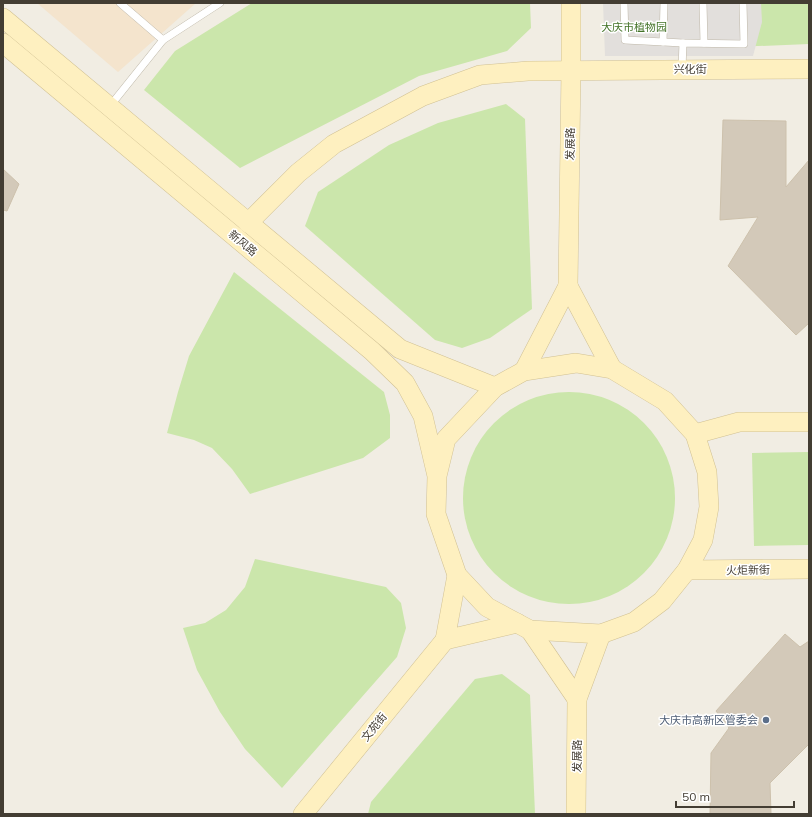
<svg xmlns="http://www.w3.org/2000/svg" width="812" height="817" font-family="Mulish,'Noto Sans SC',sans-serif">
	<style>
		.commercial { fill: #f4e4cd }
		.green { fill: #cbe6ab }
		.parking { fill: #e2dfdc }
		.building { fill: #d3c9b9; stroke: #cdc1ac }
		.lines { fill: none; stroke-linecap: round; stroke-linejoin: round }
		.lane-casing { stroke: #bfb8a9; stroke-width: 8 }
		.secondary-casing { stroke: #d1c193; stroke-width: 20 }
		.lane { stroke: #fff; stroke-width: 7 }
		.secondary { stroke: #fef0c0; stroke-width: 19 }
		.service-dot { fill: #5c6f8a; stroke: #fff; stroke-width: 1.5 }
		.labels { text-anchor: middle; stroke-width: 3; stroke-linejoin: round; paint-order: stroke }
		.park-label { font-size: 11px; fill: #447328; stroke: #fff }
		.street-label { font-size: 11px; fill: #433d33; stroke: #fff }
		.service-label { font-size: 11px; fill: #4e5e75; stroke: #fff; text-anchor: end }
	</style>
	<rect width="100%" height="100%" fill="#f1ede3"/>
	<polygon class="commercial" points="37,3 196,3 118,72"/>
	<g class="green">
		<polygon points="252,3 530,3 531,28 507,51 419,76 240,168 144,90 175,51"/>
		<polygon points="609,3 809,3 809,44 610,52"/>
		<polygon points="506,104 525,119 532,309 490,338 462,348 435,340 305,226 318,192 389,145 438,123"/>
		<polygon points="234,272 384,392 390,415 390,438 363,458 250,494 232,469 212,448 194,440 167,433 178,392 189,356"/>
		<circle cx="569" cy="498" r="106"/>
		<polygon points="809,452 809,545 754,546 752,453"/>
		<polygon points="255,559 386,587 401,603 406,628 397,657 282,788 245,749 220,712 197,670 183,628 205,623 226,610 245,587"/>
		<polygon points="502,674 530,695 535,814 368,814 371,802 475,679"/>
	</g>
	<polygon class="parking" points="603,3 761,3 762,22 753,56 605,56"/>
	<g class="building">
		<polygon points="723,120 786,121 786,187 809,160 809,323 796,335 728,266 758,217 720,220"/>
		<polygon points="3,169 19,184 7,211 3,210"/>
		<polygon points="785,634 800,647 809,641 809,744 770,783 771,814 710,814 711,753 729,728 716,711"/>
	</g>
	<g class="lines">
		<defs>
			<g id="lane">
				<polyline points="120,3 163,40"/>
				<polyline points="624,3 625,40 683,43"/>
				<polyline points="703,3 704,43"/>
				<polyline points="663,42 664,3"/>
				<polyline points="682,69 683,43 744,44 743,3"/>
				<polyline points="110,106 163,40 220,3"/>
			</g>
			<g id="secondary">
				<polyline points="3,18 400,349 495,387"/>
				<polyline points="3,43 372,351 405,383 423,416 437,476 436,514 457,575 487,607 530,630 601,634 634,622 662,601 687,570 703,540 709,507 707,472 695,434 665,401 612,369 576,363 524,371 495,387 446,439 437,476"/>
				<polyline points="248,223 298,173 334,144 423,96 480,75 528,71 809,69"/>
				<polyline points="568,286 571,70 571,3"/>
				<polyline points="524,371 568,286 612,369"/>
				<polyline points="695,434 739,422 809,422"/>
				<polyline points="687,570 809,569"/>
				<polyline points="457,575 445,640 517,623"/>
				<polyline points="530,630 577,699"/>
				<polyline points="303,814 445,640"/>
				<polyline points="576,814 577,699 601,634"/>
			</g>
		</defs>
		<use href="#lane" class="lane-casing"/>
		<use href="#secondary" class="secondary-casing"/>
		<use href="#lane" class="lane"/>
		<use href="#secondary" class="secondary"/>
	</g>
	<circle class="service-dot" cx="766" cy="720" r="4"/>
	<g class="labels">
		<g class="park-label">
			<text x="634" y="31">大庆市植物园</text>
		</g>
		<g class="street-label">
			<text x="690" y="73">兴化街</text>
			<text transform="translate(570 144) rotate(-89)" y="4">发展路</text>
			<text transform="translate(243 243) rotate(40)" y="4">新风路</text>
			<text transform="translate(748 570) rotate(-1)" y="4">火炬新街</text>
			<text transform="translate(374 727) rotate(-51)" y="4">文苑街</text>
			<text transform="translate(577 756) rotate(-90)" y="4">发展路</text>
		</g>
		<g class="service-label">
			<text x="758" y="724">大庆市高新区管委会</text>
		</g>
	</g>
	<rect width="812" height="817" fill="none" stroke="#433d33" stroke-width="8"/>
	<path d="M676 801v6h118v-6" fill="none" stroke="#433d33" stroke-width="2"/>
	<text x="682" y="801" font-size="12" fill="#433d33" stroke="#ffffff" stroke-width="3" paint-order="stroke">50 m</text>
</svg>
